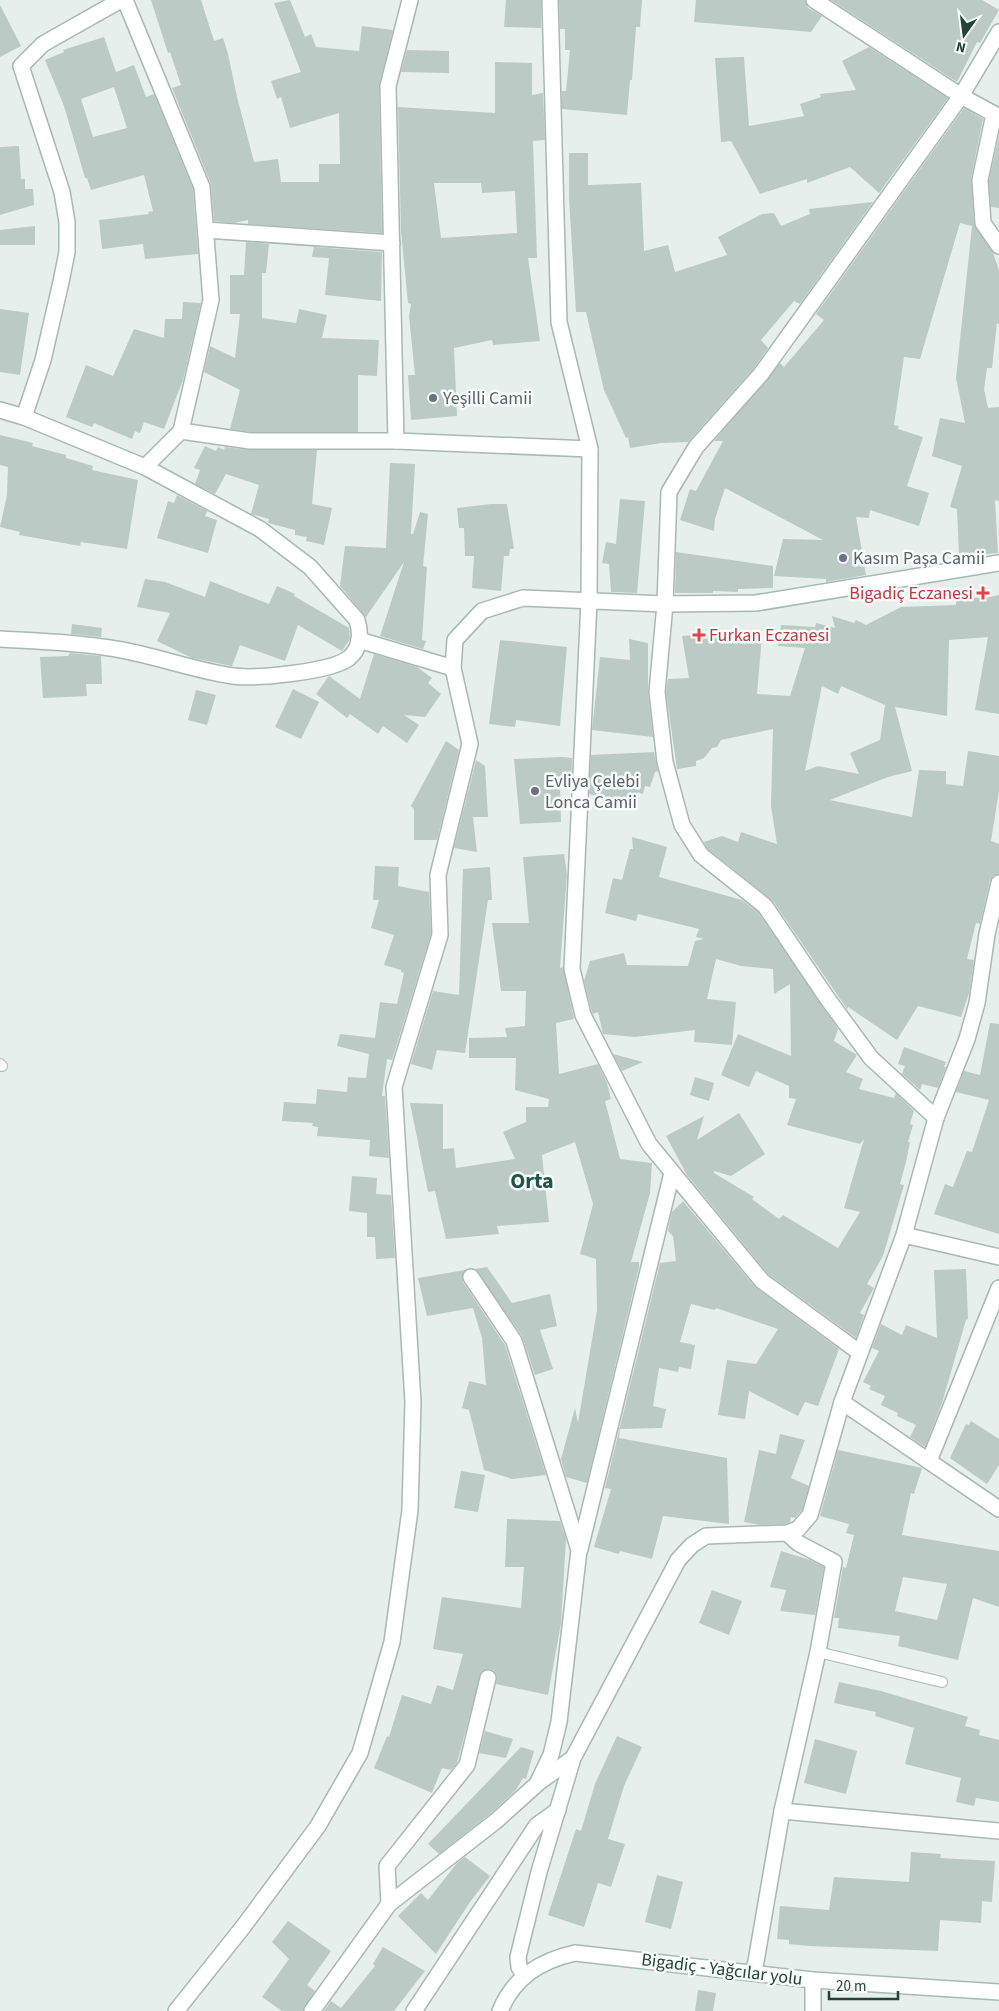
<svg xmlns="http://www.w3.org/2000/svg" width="999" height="2011" font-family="'Source Sans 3',sans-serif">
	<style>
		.building { fill: #bbcac4; fill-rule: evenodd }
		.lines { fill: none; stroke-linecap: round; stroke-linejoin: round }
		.service-casing { stroke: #a8b8b2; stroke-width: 12 }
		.minor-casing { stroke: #a8b8b2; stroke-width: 18 }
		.tertiary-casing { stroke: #a8b8b2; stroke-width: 18 }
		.secondary-casing { stroke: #a4bbb3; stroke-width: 18 }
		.service { stroke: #fff; stroke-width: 10 }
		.minor { stroke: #fff; stroke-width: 15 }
		.tertiary { stroke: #fff; stroke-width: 15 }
		.secondary { stroke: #fff; stroke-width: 15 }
		.worship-dot { fill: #6b7280; stroke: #f7fbf9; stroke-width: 2 }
		.health-dot { fill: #e0444e; stroke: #f7fbf9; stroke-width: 2 }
		.labels { text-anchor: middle; stroke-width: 5; stroke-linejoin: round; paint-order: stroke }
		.worship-label { font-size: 18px; fill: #5b616d; stroke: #f7fbf9; text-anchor: start }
		.health-label { font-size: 18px; fill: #be3a42; stroke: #f7fbf9; text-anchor: end }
		.street-label { font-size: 18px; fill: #24423a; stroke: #f7fbf9 }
		.district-label { font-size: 22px; font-weight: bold; fill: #1f5548; stroke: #f7fbf9 }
	</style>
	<rect width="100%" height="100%" fill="#e6efeb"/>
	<g class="building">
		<polygon points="151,0 201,0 214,41 223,38 228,54 237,97 254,162 278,159 281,182 319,182 319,164 340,164 339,113 290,128 281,97 277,99 271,81 301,72 274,3 290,0 305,37 311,34 316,47 359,51 362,26 393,30 379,86 382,233 248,224 248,220 234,223 214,221 211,184 172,88 181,85 170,52 168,53"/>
		<polygon points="506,0 541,0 541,28 504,27"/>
		<polygon points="559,0 642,0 640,27 636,27 632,80 630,80 627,115 562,109 562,91 566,91 570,50 565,50 565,29 560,29"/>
		<polygon points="696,0 805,0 808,8 822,16 811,32 694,22"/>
		<polygon points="831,0 982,0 999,10 980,43 977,42 957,82"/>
		<polygon points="0,5 21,46 0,57"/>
		<path d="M104 37 116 72 134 65 146 97 154 94 193 189 198 254 145 259 143 244 102 249 99 220 149 214 148 212 153 211 144 175 91 190 87 178H85L64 106 45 60 64 52 63 50ZM114 87 127 128 93 137 81 99Z"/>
		<polygon points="869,47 948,98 879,193 850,167 807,183 807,179 760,194 731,141 721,142 715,58 744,57 749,126 804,116 800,104 821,97 820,94 856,90 842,61"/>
		<polygon points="407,50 449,51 449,73 401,72"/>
		<path d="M495 62 532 63V95L543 93 545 140 533 141 537 258H528L540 341 493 345 492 340 454 348 457 416 411 420 408 375H415L409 316 411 304 408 303 401 231 398 107 495 113ZM434 183H481L482 193 515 191 517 233 441 238Z"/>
		<polygon points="964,108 983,119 971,178 974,224 993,253 999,270 999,324 997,323 992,368 987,368 984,389 988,408 999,407 999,501 995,500 998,553 959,556 957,509 950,507 962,466 932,456 940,418 965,423 956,378 972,226 960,223 920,359 904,357 894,425 899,426 898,429 923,437 907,486 929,493 919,526 870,510 869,518 856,517 866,575 826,582 826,579 774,576 783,539 823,540 725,488 715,519 714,531 680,520 690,489 696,491 723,441 714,441 780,363 784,367 824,320 816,314"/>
		<polygon points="999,136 999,208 991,207 989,181"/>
		<polygon points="19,146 21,179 25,179 25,189 33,189 34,205 0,215 0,147"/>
		<polygon points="569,153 588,153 588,185 641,183 644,251 668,245 675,272 727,255 718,237 762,214 774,213 781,226 810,214 809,209 873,202 800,304 794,301 761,340 768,348 754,368 688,442 661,443 630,448 628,437 626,438 604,390 586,312 576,312 569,198"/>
		<polygon points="35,226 35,245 0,245 0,230"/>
		<polygon points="246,242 269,244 266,273 262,273 262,318 296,323 299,309 327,315 322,338 379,340 377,376 358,375 358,432 251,432 230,429 240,390 204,372 210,346 235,358 240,314 230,314 230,275 244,275"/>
		<polygon points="314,247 382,252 381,301 325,295 329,258 312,257"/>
		<polygon points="183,302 201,303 183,380 164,429 144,422 140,433 135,431 132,439 94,423 92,427 66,417 86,365 113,376 134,329 164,338 165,319 182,319"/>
		<polygon points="0,309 29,313 20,375 0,372"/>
		<polygon points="0,435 33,443 32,446 66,455 66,458 93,466 92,470 138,480 127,549 81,542 80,546 19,535 20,532 0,527 7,495 8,467 0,465"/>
		<polygon points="205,446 216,451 218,447 224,450 225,447 250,450 317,450 312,504 332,508 324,545 306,541 307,537 295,535 295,530 268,523 269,519 251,514 259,485 226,474 215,494 195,484 200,470 194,468"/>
		<polygon points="390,463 415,464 411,534 413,534 420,512 428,514 423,566 427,567 422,640 426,641 423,649 380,636 404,562 366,617 340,586 345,546 386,548"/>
		<polygon points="177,495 207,511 205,516 217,520 208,553 157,538 168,501 174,503"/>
		<polygon points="620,499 645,501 637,593 611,592 609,564 602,563 606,542 616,544"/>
		<polygon points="491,504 507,504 514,549 510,549 509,556 504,556 501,591 472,588 474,556 465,556 464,528 459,528 457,508"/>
		<polygon points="676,552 773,566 773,588 738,589 738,592 713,591 713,593 675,593"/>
		<polygon points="145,579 165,582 205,597 210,581 269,604 277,586 295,594 294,596 349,628 350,639 342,651 298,625 285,661 240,645 232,666 192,658 157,641 170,613 137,607"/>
		<path d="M999 595V714L975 710 988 637 949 640 947 716 895 707 912 771 888 777 830 800 912 817 919 770 946 771V784L963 786 968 751 999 756V791L991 841 999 844V874L993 876 990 880 980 924 976 923 967 959 974 960 969 993 961 1017 918 1006 897 1040 848 1007 847 1009 773 901 708 849 704 842 722 836 738 842 741 832 777 844 771 806 773 729 721 740 717 747 712 748 704 758 696 761V766L677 769 666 692 668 679 689 678 682 636 723 633 762 636 757 694 790 696 805 648 778 646 781 625 815 627 816 623 835 628 832 616 854 623 856 620 866 625 901 607 956 605V597L986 598ZM822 686 838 694 841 686 885 705 880 740 850 753 859 774 818 766 805 771Z"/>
		<polygon points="72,624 102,628 101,637 71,634"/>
		<polygon points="629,639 648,643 648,693 653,737 592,730 600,657 630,660"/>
		<polygon points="500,640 567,647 560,726 516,720 515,727 489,724"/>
		<polygon points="70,653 101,656 102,684 86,684 87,696 43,698 40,657 68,656"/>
		<polygon points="374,654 417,667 432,678 428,683 441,694 425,717 404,715 419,725 407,743 383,726 378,734 350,714 347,718 316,694 329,676 360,699"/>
		<polygon points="293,689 319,702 301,739 275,727"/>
		<polygon points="196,690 216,695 207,725 188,720"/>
		<polygon points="446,741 459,750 437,840 414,840 414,809 411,806"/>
		<polygon points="654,752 658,771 655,772 650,787 645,786 643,794 638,792 635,802 618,797 616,801 589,794 591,755"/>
		<polygon points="562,757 572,758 571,789 560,785 561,822 520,824 514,759"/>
		<polygon points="476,760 485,766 488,817 473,817 477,852 454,848"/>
		<polygon points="632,837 667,847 659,877 742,900 758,912 838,1029 834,1041 857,1055 846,1072 863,1079 859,1089 894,1098 896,1093 914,1111 910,1124 913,1125 908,1142 910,1142 906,1162 900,1184 904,1185 883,1256 867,1284 874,1288 860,1313 864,1315 856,1338 768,1274 687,1175 666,1136 704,1116 697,1140 739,1113 765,1154 731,1176 714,1171 714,1173 754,1197 752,1199 779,1219 783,1215 838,1248 860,1212 844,1208 864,1139 860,1144 787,1125 796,1099 789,1098 789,1086 756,1071 749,1087 721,1075 738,1034 791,1056 790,984 774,994 773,969 741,966 716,959 707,999 736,1002 732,1045 694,1042 695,1030 635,1037 603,1034 598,1012 593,1014 592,1012 584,981 590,961 624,953 627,965 688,966 695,941 704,939 696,937 699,929 638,914 636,921 605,913 613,878 622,880 630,849 633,849"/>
		<polygon points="564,854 567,874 560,968 563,967 574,1019 556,1023 559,1074 598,1064 607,1083 611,1099 605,1101 620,1159 652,1163 650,1193 631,1262 639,1262 639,1267 587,1483 566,1477 561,1459 575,1408 578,1423 597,1310 596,1259 580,1254 593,1204 575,1142 542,1155 549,1222 497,1226 499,1234 446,1239 435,1191 428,1192 410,1103 443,1104 443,1149 454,1148 456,1168 515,1159 503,1132 526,1122 526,1107 548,1107 549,1099 515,1090 516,1058 469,1058 469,1038 507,1037 505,1028 525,1026 526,991 501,991 492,923 529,923 523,857"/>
		<polygon points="375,866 399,867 398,886 429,892 431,934 392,1060 387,1059 382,1096 385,1096 389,1158 369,1156 370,1140 317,1136 318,1127 312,1126 313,1123 282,1121 284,1102 316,1104 317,1089 347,1092 348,1077 366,1078 369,1054 337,1046 340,1034 375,1038 380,1002 397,1004 404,973 401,972 401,970 384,965 394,935 371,928 379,900 373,900"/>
		<polygon points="490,867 492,900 488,900 465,1053 437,1050 432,1070 411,1064 433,991 459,995 463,869"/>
		<polygon points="990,1023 999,1024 999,1234 934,1214 945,1184 953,1187 967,1151 972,1152 989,1100 956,1092 964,1071 980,1075"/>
		<polygon points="904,1047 946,1062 944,1067 946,1067 938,1088 922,1084 920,1090 902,1074 905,1066 898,1064"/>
		<polygon points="613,1054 643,1062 622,1071"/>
		<polygon points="695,1077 714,1083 709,1101 690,1095"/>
		<polygon points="352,1176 377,1178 376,1194 391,1195 395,1258 376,1259 375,1237 367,1237 367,1213 349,1211"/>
		<polygon points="683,1201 755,1287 839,1349 818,1406 805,1402 798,1416 749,1391 745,1419 718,1415 727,1360 756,1364 778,1329 716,1308 715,1310 691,1304 680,1342 695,1345 691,1369 679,1367 678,1372 659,1368 653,1406 666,1409 662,1428 620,1429 619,1438 727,1458 729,1524 663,1516 652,1559 620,1551 619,1554 594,1547 611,1489 605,1488 660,1263 676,1261 673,1236 668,1231 672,1212"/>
		<polygon points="487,1267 512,1303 550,1294 557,1326 540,1330 553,1369 535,1375 522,1336 475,1269"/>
		<polygon points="966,1269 968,1319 966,1320 942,1403 925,1447 910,1437 916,1425 897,1416 898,1413 881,1405 885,1396 869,1389 871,1386 863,1382 879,1351 872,1348 881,1324 902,1335 906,1325 937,1338 934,1270"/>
		<polygon points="465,1270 462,1277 463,1282 505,1345 546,1475 512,1479 484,1470 469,1410 462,1408 469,1381 486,1385 482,1338 473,1308 427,1316 418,1278"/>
		<polygon points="971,1421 999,1439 999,1465 987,1484 950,1458 966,1424 969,1425"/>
		<polygon points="780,1434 805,1440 791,1478 809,1486 802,1510 795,1518 791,1517 790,1522 785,1524 760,1525 744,1522 759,1450 776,1454"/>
		<path d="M838 1450 922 1468 914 1494 911 1493 902 1535 999 1551V1607L973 1598 958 1660 898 1646 900 1636 838 1628 839 1618H834L843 1567 846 1568 854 1535 846 1533 849 1524 820 1516ZM903 1577 947 1584 937 1620 895 1611Z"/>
		<polygon points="461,1471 485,1475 478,1512 454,1508"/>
		<polygon points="507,1519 560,1521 566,1539 561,1623 548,1695 496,1684 497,1676 494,1671 490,1669 482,1671 457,1763 451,1770 442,1768 432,1793 374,1768 387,1736 389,1737 402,1695 431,1704 437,1685 453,1690 463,1654 433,1649 442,1597 521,1608 524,1567 505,1567"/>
		<polygon points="781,1551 810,1560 824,1567 815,1615 780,1611 786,1590 770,1587"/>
		<polygon points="712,1590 742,1601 729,1635 699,1623"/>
		<polygon points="839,1682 881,1691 968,1717 965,1726 980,1730 979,1735 999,1740 999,1802 976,1798 974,1806 956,1802 961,1778 905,1764 914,1728 875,1716 876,1712 834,1703"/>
		<polygon points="485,1731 513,1739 506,1758 479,1753"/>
		<polygon points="617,1736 642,1747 624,1786 608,1839 625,1844 611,1887 598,1883 584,1927 548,1915 576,1829 581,1831 595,1784"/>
		<polygon points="815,1739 857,1751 846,1794 804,1783"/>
		<polygon points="521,1747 534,1751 526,1779 523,1778 516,1790 490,1814 439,1854 428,1844"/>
		<polygon points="911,1852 941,1854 940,1858 995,1861 992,1902 982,1901 981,1923 940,1920 938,1951 809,1946 789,1944 789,1940 777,1939 780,1906 829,1910 834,1877 909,1882"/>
		<polygon points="465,1857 490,1876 470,1902 436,1954 398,1916 421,1893 428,1900 457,1863"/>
		<polygon points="657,1875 683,1882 671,1929 645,1922"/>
		<polygon points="288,1921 331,1951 307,1985 315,1991 303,2011 282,2011 262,1997 289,1959 272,1942"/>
		<polygon points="383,1947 425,1971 394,2011 324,2011 331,2001 341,2008 375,1966 373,1964"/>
		<polygon points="698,1990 716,1993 713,2011 695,2011"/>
	</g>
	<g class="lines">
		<defs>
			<g id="service">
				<polyline points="0,1064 2,1066"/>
				<polyline points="818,1652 942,1682"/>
			</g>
			<g id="minor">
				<polyline points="125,0 202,187 211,300 181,431"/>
				<polyline points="550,0 559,322 590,449 589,601 572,969 583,1015 649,1144 762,1281 859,1352"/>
				<polyline points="814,0 961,96 994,114 980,180 983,223 999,246"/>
				<polyline points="206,230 392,243"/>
				<polyline points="396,441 388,86 410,0"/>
				<polyline points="145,467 181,431 250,441 396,441 590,449"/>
				<path d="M0 639C37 641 74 642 110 648 152 654 191 670 233 676 256 679 331 672 349 658 361 648 361 633 357 620L310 567 260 529 145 467 24 417"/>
				<polyline points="359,640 453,668"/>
				<polyline points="936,1118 967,1039 977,1003 987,934 999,883"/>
				<polyline points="904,1235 999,1257"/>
				<polyline points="929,1461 999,1288"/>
				<polyline points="580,1549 672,1173"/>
				<polyline points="538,1783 573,1758"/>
				<polyline points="782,1811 999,1831"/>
				<polyline points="389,1904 387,1866 467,1765 488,1678"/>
				<polyline points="754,1973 782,1811 818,1652 834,1562 798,1543 787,1533"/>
				<polyline points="813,1980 813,2011"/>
				<polyline points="176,2011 243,1927 318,1826 360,1753 392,1642 410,1510 413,1402 394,1087 440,935 438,875 470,744 453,668 455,640 482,611 523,598 665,604 756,603 999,563"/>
				<polyline points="312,2011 389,1904 496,1821 537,1784 551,1755 559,1722 579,1550 514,1341 471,1277"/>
			</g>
			<g id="tertiary">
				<polyline points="0,410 24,417 43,360 61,282 67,252 67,222 62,192 21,66 43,44 121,0"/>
				<polyline points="842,1402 999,1509"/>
				<polyline points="524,1975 519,1967 518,1957 539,1872 573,1758 678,1560 692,1545 706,1536 787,1533 798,1529 810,1515 842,1402 904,1235 936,1118 871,1058 827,998 765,906 701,855 682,825 665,762 657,692 665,604 669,492 696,447 761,374 961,96 999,32"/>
				<polyline points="414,2011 537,1825 558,1810"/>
			</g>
			<path id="secondary" d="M500 2011C514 1977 540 1961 575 1953L813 1980 999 1992"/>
		</defs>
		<use href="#service" class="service-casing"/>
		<use href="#minor" class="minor-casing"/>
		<use href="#tertiary" class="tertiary-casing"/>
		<use href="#secondary" class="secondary-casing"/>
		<use href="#service" class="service"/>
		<use href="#minor" class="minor"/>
		<use href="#tertiary" class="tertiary"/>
		<use href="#secondary" class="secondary"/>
	</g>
	<g class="worship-dot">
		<circle cx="433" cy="398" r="5"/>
		<circle cx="843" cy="558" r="5"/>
		<circle cx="535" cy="791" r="5"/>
	</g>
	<g class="health-dot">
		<path d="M980.5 585.5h5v5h5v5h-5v5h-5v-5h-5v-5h5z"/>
		<path d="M696.5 627.5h5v5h5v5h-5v5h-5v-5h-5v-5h5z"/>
	</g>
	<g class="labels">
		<g class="worship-label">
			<text x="443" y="404">Yeşilli Camii</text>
			<text x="853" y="564">Kasım Paşa Camii</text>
			<text x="545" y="787">Evliya Çelebi<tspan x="545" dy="21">Lonca Camii</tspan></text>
		</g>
		<g class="health-label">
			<text x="973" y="599">Bigadiç Eczanesi</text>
			<text x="709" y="641" text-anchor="start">Furkan Eczanesi</text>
		</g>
		<g class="street-label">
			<text transform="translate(722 1969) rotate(7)" y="6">Bigadiç - Yağcılar yolu</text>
		</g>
		<g class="district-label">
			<text x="532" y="1188">Orta</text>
		</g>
	</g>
	<g transform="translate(964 35) rotate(194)" stroke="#f7fbf9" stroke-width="4" paint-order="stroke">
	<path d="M0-4L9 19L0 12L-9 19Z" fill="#24423a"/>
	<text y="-8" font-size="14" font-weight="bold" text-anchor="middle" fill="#24423a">N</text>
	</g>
	<path d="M829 1991v8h69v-8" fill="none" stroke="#24423a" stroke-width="2.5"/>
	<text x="836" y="1991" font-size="15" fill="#24423a" stroke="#f7fbf9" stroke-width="4" paint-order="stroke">20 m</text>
</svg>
